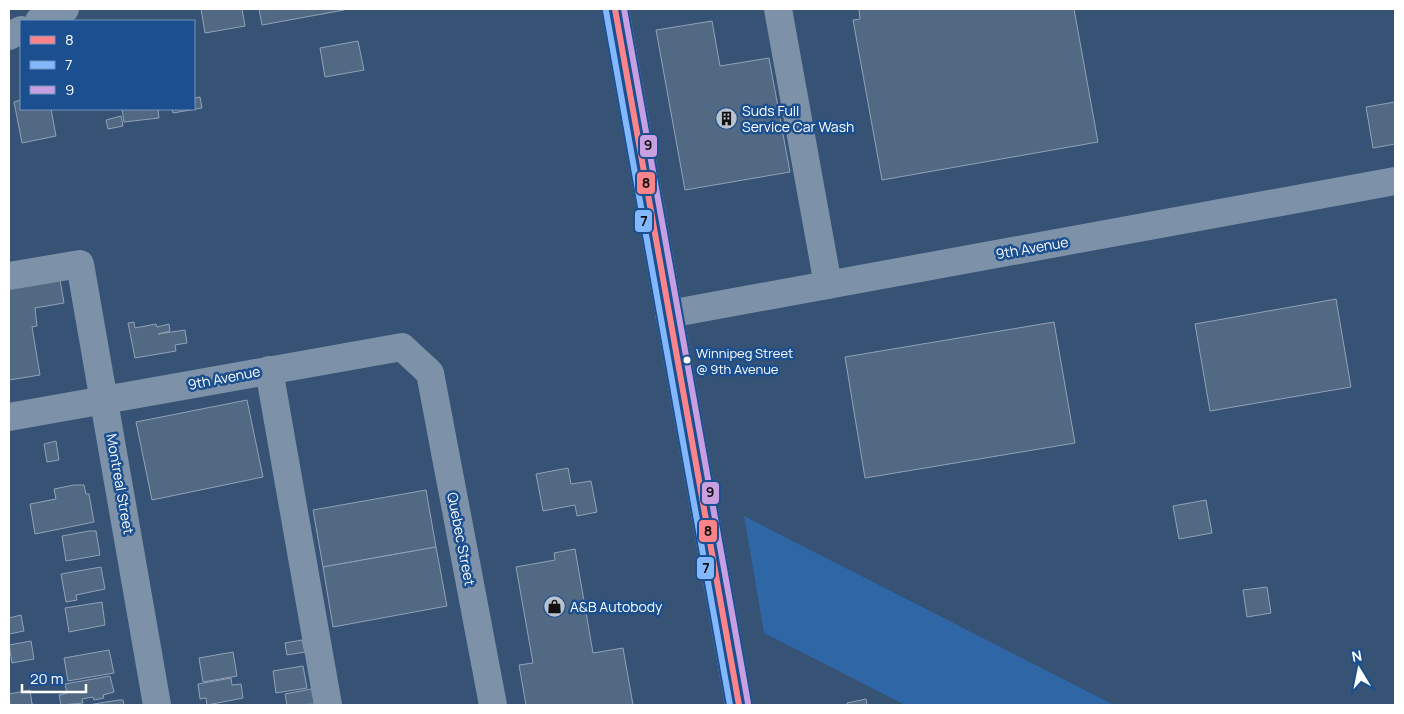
<svg xmlns="http://www.w3.org/2000/svg" width="1404" height="714" font-family="Manrope,sans-serif">
	<style>
		.green { fill: #2f66a5 }
		.building { fill: #526984; stroke: #92a2b6 }
		.lines { fill: none; stroke-linecap: round; stroke-linejoin: round }
		.minor { stroke: #7d92a8; stroke-width: 28 }
		.major { stroke: #7d8ea7; stroke-width: 28 }
		.bus-1-casing { stroke: #1b4f8f; stroke-width: 10 }
		.bus-2-casing { stroke: #1b4f8f; stroke-width: 10 }
		.bus-3-casing { stroke: #1b4f8f; stroke-width: 10 }
		.bus-1 { stroke: #fa8489; stroke-width: 6 }
		.bus-2 { stroke: #83b9fc; stroke-width: 6 }
		.bus-3 { stroke: #c89fe0; stroke-width: 6 }
		.bus-dot { fill: #fff; stroke: #1b4f8f; stroke-width: 2 }
		.labels { text-anchor: middle; stroke-width: 5; stroke-linejoin: round; paint-order: stroke }
		.bus-label { font-size: 13px; fill: #fff; stroke: #1b4f8f; text-anchor: start }
		.poi-label { font-size: 14px; fill: #fff; stroke: #1b4f8f; text-anchor: start }
		.street-label { font-size: 14px; fill: #fff; stroke: #1b4f8f }
		.line-badge { stroke: #1b4f8f; stroke-width: 2 }
		.pale-badge-label { font-size: 14px; text-anchor: middle; font-weight: bold; fill: #111 }
	</style>
	<rect width="100%" height="100%" fill="#365274"/>
	<polygon class="green" points="744,516 1114,705 905,705 764,633"/>
	<g class="building">
		<polygon points="201,9 242,9 245,26 205,33"/>
		<polygon points="259,9 344,9 344,10 262,25"/>
		<polygon points="859,9 1074,9 1098,142 882,180 853,20 860,19"/>
		<polygon points="712,21 720,66 769,58 790,172 685,190 656,30"/>
		<polygon points="358,41 364,70 325,77 320,48"/>
		<polygon points="200,97 202,108 173,113 172,109 194,109 194,98"/>
		<polygon points="21,100 21,109 51,109 56,136 22,143 14,102"/>
		<polygon points="1395,102 1395,144 1373,148 1366,107"/>
		<polygon points="122,109 158,109 159,118 124,122"/>
		<polygon points="121,116 123,126 108,129 106,120"/>
		<polygon points="59,274 64,303 35,308 37,326 32,327 40,375 9,380 9,283"/>
		<polygon points="1336,299 1351,387 1210,411 1195,324"/>
		<polygon points="134,322 135,328 156,324 157,327 169,324 170,331 158,334 185,330 187,343 175,345 176,351 135,358 128,323"/>
		<polygon points="1054,322 1075,443 865,478 845,357"/>
		<polygon points="247,400 263,477 152,500 136,422"/>
		<polygon points="56,441 59,460 47,462 44,444"/>
		<polygon points="568,468 571,484 591,481 597,512 577,516 575,505 543,511 536,474"/>
		<polygon points="74,485 84,485 86,494 89,494 94,522 35,534 30,504 56,499 54,489"/>
		<polygon points="426,490 436,547 323,567 313,510"/>
		<polygon points="1206,500 1212,533 1179,539 1173,506"/>
		<polygon points="89,531 96,531 100,555 66,561 62,536"/>
		<polygon points="436,547 447,606 333,627 323,567"/>
		<polygon points="575,549 593,653 623,648 633,705 526,705 519,665 533,663 516,567 555,560 554,553"/>
		<polygon points="101,567 105,589 76,595 77,600 66,602 61,574"/>
		<polygon points="1267,587 1271,613 1247,617 1243,590"/>
		<polygon points="102,602 105,625 69,632 65,608"/>
		<polygon points="21,615 24,631 9,634 9,618"/>
		<polygon points="302,640 305,652 287,655 285,643"/>
		<polygon points="31,641 34,659 12,663 9,645"/>
		<polygon points="109,650 114,673 68,681 64,658"/>
		<polygon points="233,652 237,676 203,682 199,658"/>
		<polygon points="303,666 307,688 276,693 273,671"/>
		<polygon points="110,676 114,692 103,695 104,698 94,700 93,697 82,699 83,703 61,705 59,695 67,693 65,684"/>
		<polygon points="231,678 232,685 241,684 243,698 207,705 206,698 200,699 198,684"/>
		<polygon points="316,688 318,704 287,705 285,694"/>
		<polygon points="30,690 32,704 37,705 10,705 9,694"/>
		<polygon points="866,699 867,705 847,705 847,703"/>
		<polygon points="119,700 123,700 124,705 88,705"/>
	</g>
	<g class="lines">
		<g class="minor">
			<polyline points="778,9 828,285"/>
			<polyline points="39,21 65,9"/>
			<polyline points="9,36 21,30"/>
			<polyline points="9,276 80,264 157,705"/>
			<polyline points="669,314 1395,181"/>
			<polyline points="269,370 328,705"/>
			<polyline points="9,417 402,347 430,373 493,705"/>
		</g>
		<polyline class="major" points="615,9 739,705"/>
		<defs>
			<polyline id="bus-1" points="615,9 739,705"/>
			<polyline id="bus-2" points="606,11 730,705"/>
			<polyline id="bus-3" points="624,9 748,703"/>
		</defs>
		<use href="#bus-1" class="bus-1-casing"/>
		<use href="#bus-2" class="bus-2-casing"/>
		<use href="#bus-3" class="bus-3-casing"/>
		<use href="#bus-1" class="bus-1"/>
		<use href="#bus-2" class="bus-2"/>
		<use href="#bus-3" class="bus-3"/>
	</g>
	<defs>
		<symbol id="building-disc" viewBox="-11 -11 22 22"><circle r="9.5" fill="#b9c2ce" stroke="#1b4f8f"/><path d="M-4-6H4V6H1V3H-1V6H-4ZM-2.5-4.3h1.7v1.8h-1.7ZM.8-4.3h1.7v1.8H.8ZM-2.5-1h1.7V.8h-1.7ZM.8-1h1.7V.8H.8Z" fill="#111"/></symbol>
		<symbol id="shop-disc" viewBox="-11 -11 22 22"><circle r="9.5" fill="#b9c2ce" stroke="#1b4f8f"/><path d="M-5-2.5h2.3a2.7 3.5 0 0 1 5.4 0H5L5.5 6h-11ZM-1.5-2.5h3a1.5 2.3 0 0 0-3 0Z" fill="#111"/></symbol>
	</defs>
	<g fill-rule="evenodd">
		<use href="#building-disc" x="714" y="106" width="25" height="25"/>
		<use href="#shop-disc" x="542" y="594" width="25" height="25"/>
	</g>
	<circle class="bus-dot" cx="687" cy="360" r="4.5"/>
	<g class="labels">
		<g class="bus-label">
			<text x="696" y="358">Winnipeg Street<tspan x="696" dy="16">@ 9th Avenue</tspan></text>
		</g>
		<g class="poi-label">
			<text x="742" y="116">Suds Full<tspan x="742" dy="16">Service Car Wash</tspan></text>
			<text x="570" y="612">A&amp;B Autobody</text>
		</g>
		<g class="street-label">
			<text transform="translate(1032 248) rotate(-10)" y="5">9th Avenue</text>
			<text transform="translate(224 378) rotate(-11)" y="5">9th Avenue</text>
			<text transform="translate(120 484) rotate(80)" y="5">Montreal Street</text>
			<text transform="translate(461 539) rotate(79)" y="5">Quebec Street</text>
		</g>
	</g>
	<g class="line-badge">
		<rect x="639" y="134" width="19" height="24" rx="5" fill="#c89fe0"/>
		<rect x="636" y="171" width="20" height="24" rx="5" fill="#fa8489"/>
		<rect x="634" y="209" width="19" height="24" rx="5" fill="#83b9fc"/>
		<rect x="701" y="481" width="19" height="24" rx="5" fill="#c89fe0"/>
		<rect x="698" y="519" width="20" height="24" rx="5" fill="#fa8489"/>
		<rect x="696" y="556" width="19" height="24" rx="5" fill="#83b9fc"/>
	</g>
	<g class="pale-badge-label">
		<text x="648" y="150">9</text>
		<text x="646" y="188">8</text>
		<text x="644" y="226">7</text>
		<text x="710" y="497">9</text>
		<text x="708" y="536">8</text>
		<text x="706" y="573">7</text>
	</g>
	<rect width="1404" height="714" fill="none" stroke="#ffffff" stroke-width="20"/>
	<rect x="20" y="20" width="175" height="90" fill="#1b4f8f" stroke="#7695bc"/>
	<rect x="30" y="36" width="25" height="8" fill="#fa8489" stroke="#7695bc"/>
	<text x="65" y="45" font-size="15" fill="#ffffff">8</text>
	<rect x="30" y="61" width="25" height="8" fill="#83b9fc" stroke="#7695bc"/>
	<text x="65" y="70" font-size="15" fill="#ffffff">7</text>
	<rect x="30" y="86" width="25" height="8" fill="#c89fe0" stroke="#7695bc"/>
	<text x="65" y="95" font-size="15" fill="#ffffff">9</text>
	<g transform="translate(1359 669) rotate(350)" stroke="#1b4f8f" stroke-width="4" paint-order="stroke">
	<path d="M0-4L9 19L0 12L-9 19Z" fill="#ffffff"/>
	<text y="-8" font-size="14" font-weight="bold" text-anchor="middle" fill="#ffffff">N</text>
	</g>
	<path d="M22 684v8h64v-8" fill="none" stroke="#ffffff" stroke-width="2.5"/>
	<text x="30" y="684" font-size="15" fill="#ffffff" stroke="#1b4f8f" stroke-width="4" paint-order="stroke">20 m</text>
</svg>
